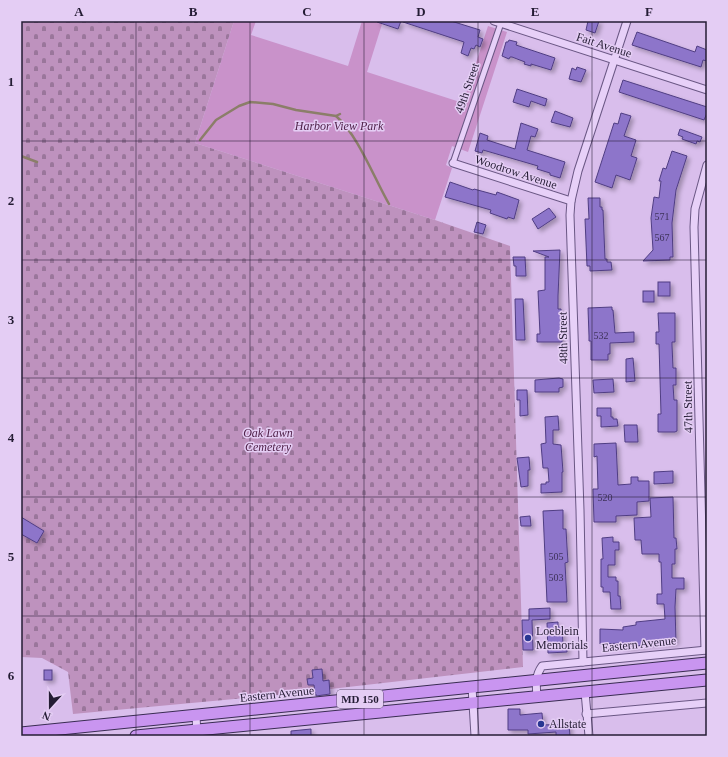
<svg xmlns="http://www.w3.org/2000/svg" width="728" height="757" font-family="'Times New Roman',serif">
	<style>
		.green { fill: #c992ca }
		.cemetery { fill: url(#cemetery-stones) }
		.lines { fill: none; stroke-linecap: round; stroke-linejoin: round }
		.stream { stroke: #8b7e69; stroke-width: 2.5 }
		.building { fill: #8d74ca; stroke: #503e83; filter: url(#shadow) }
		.pedestrian-casing { stroke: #6a5784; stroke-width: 7 }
		.minor-casing { stroke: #6a5784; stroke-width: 9 }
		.primary-casing { stroke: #392c52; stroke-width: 13 }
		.pedestrian { stroke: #e7d0f8; stroke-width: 5 }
		.minor { stroke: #e7d0f8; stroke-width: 7 }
		.primary { stroke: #c995f0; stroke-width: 11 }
		.grid { fill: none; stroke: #241c34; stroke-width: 1; stroke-opacity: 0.55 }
		.poi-dot { fill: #283692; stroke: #e4cdf4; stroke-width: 1.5 }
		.labels { text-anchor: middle; stroke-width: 3; stroke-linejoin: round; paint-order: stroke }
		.number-label { font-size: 10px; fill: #3e325a }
		.shield { fill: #e4cdf4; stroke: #5e516e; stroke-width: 1 }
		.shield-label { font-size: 11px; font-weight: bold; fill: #241c34 }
		.street-label { font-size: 12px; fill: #241c34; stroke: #e4cdf4 }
		.park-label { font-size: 12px; font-style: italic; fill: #50224a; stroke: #e4cdf4 }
		.poi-label { font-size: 12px; fill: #241c34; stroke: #e4cdf4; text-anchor: start }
		.neatline { fill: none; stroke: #241c34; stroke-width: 1.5 }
		.grid-label { font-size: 13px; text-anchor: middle; font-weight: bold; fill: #241c34 }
	</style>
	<defs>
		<pattern id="cemetery-stones" width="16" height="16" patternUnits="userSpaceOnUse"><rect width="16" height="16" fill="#be92be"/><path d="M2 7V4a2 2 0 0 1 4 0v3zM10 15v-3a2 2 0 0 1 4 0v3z" fill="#9a769b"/></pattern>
		<filter id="shadow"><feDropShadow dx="3" dy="3" stdDeviation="2" flood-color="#0004"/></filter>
	</defs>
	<rect width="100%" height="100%" fill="#d9beec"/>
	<polygon class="green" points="234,21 256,21 251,35 348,66 362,21 383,21 367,72 463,103 488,26 507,32 468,152 452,146 446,165 452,168 435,220 195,143"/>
	<polygon class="cemetery" points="21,21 234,21 195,143 435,220 510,246 523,667 278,695 73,714 68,672 42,658 21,657"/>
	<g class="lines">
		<g class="stream">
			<polyline points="336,116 340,114"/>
			<path d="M200 140 216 120 239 106 250 102 273 104 296 110 336 116C358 135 374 178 389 204"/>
			<polyline points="21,156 37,162"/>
		</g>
	</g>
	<g class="building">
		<polygon points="377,21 401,21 398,29 377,22"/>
		<polygon points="404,21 451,21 480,30 478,37 483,39 480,47 476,45 474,49 471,48 468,56 461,53 464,42 403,22"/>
		<polygon points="588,21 599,21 595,33 586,30"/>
		<polygon points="637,32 695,52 697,46 707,50 707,61 703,60 701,67 632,45"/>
		<polygon points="509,40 517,42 516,45 555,58 551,70 531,64 531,66 524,64 525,62 512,57 510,57 509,59 502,56 506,42 508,42"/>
		<polygon points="577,67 586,70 581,82 569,79 572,68 576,70"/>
		<polygon points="623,80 707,107 707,113 704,120 619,92"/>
		<polygon points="517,89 547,99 545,106 531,101 529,107 513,102"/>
		<polygon points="555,111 573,118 570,127 551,122"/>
		<polygon points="621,113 631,116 624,136 636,140 631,156 637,158 630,180 616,175 612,188 595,182 614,123 618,124"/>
		<polygon points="521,123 538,129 535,137 531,136 527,150 565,162 560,178 550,175 550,173 537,169 538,166 483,150 482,153 475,151 480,133 488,136 487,140 515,149"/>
		<polygon points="680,129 702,137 700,142 697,141 696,144 682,139 683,137 678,135"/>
		<polygon points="672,151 687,156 676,190 672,223 673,257 670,257 670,260 643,261 653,250 651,218 654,197 659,198 661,181 659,181 663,168 666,169"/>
		<polygon points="450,182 473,190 474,189 496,195 497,192 519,200 514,219 508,217 507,219 490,213 491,210 445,197"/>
		<polygon points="588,198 600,198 600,207 602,207 602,210 603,210 605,259 607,259 607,262 611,262 612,270 590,271 590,266 587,266 585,219 589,219"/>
		<polygon points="549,208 556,217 538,229 532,219"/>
		<polygon points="477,222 486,225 483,234 474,232"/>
		<polygon points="560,250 558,296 558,309 561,309 562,342 537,342 537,334 540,334 538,291 545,290 545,257 549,257 533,251"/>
		<polygon points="513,257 525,257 526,276 516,276 516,266 514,266"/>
		<rect x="658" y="282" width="12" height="14"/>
		<rect x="643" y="291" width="11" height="11"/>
		<polygon points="515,299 523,299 525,340 516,340"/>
		<polygon points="612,307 612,310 613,310 615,333 634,332 634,342 610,343 610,354 608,354 608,360 591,360 591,341 589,341 589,336 588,308"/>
		<polygon points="658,313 675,313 675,342 672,342 672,345 673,368 676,368 676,385 673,385 674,400 677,400 677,431 675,432 658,432 658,414 661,414 659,344 656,344 656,332 659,332"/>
		<polygon points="633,358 635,381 626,382 626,359"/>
		<polygon points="559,378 563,379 563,387 559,388 559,392 535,392 535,380"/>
		<polygon points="613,379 614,392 594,393 593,380"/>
		<polygon points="517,390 527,390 528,415 520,416 520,400 517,400"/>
		<polygon points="597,408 611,408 611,417 613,417 613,419 617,419 618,426 601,427 601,416 597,416"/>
		<polygon points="558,416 559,430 553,430 553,444 561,445 563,472 562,472 562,492 541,493 541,484 546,484 546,482 549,482 548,468 543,468 541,444 546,443 545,417"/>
		<polygon points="624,425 637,425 638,442 625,442"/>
		<polygon points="616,443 618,485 631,484 631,477 638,477 638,481 649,481 649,501 637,502 637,515 616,516 616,522 594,522 593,489 598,489 597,456 594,457 594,444"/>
		<polygon points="529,457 530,470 528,470 528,486 521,487 517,458"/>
		<polygon points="673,471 673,483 654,484 654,472"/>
		<polygon points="673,497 674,538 676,538 677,549 675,549 675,564 672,564 672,578 684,578 684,589 676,589 675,607 676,642 644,644 644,645 624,647 624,643 600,644 600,629 623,630 623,627 636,625 636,622 665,619 664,604 657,604 657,594 662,594 661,562 659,562 659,554 642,554 641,540 635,540 634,518 651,517 650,498"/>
		<polygon points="563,510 563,529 566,529 567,547 568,562 565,563 567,602 547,602 543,511"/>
		<polygon points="530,516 531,526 521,526 520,517"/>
		<polygon points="21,517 44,531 37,543 21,534"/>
		<polygon points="613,537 613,542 619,542 619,550 615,550 615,565 608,565 608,577 616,577 616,581 618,581 618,596 620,596 621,609 611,609 610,592 603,592 603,587 601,587 601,559 603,559 602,538"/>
		<polygon points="550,608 550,619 532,620 533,650 523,650 522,620 529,620 529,609"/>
		<polygon points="558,622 558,627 562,627 563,644 567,644 567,652 548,653 547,623"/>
		<polygon points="322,669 323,681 329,680 330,694 316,696 316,694 315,694 314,685 308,685 307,679 313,678 312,670"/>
		<rect x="44" y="670" width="8" height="10"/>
		<polygon points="508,709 520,709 520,715 542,713 543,725 569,724 570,736 556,736 556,732 528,734 528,730 508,730"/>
		<polygon points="311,729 311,736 291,736 291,731"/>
	</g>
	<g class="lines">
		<defs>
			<polyline id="pedestrian" points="453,163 501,23"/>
			<g id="minor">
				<polyline points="494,21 707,90"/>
				<polyline points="453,163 571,201"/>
				<polyline points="705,650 694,227 695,209 707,165"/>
				<polyline points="583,662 580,510 570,215 571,201 578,171 627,21"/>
				<polyline points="472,687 475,736"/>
				<polyline points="585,692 589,736"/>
				<path d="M537 697C536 684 535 676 542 666L707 650"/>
				<polyline points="586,714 707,703"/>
				<polyline points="196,715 197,736"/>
			</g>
			<g id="primary">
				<polyline points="21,733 707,663"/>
				<polyline points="136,736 707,680"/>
			</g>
		</defs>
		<use href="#pedestrian" class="pedestrian-casing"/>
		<use href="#minor" class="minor-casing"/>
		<use href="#primary" class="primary-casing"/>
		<use href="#pedestrian" class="pedestrian"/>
		<use href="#minor" class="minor"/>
		<use href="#primary" class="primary"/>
	</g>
	<path class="grid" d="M136 21V736M250 21V736M364 21V736M478 21V736M592 21V736M21 141H707M21 260H707M21 378H707M21 497H707M21 616H707"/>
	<g class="poi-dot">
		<circle cx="528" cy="638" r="4"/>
		<circle cx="541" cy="724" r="4"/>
	</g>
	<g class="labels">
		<g class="number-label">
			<text x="662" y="220">571</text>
			<text x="662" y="241">567</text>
			<text x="601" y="339">532</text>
			<text x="605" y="501">520</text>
			<text x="556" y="560">505</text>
			<text x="556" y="581">503</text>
		</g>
		<rect class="shield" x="337" y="690" width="46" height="18" rx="3"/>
		<g class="shield-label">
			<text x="360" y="703">MD 150</text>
		</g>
		<g class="street-label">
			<text transform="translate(604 45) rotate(18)" y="4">Fait Avenue</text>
			<text transform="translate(467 88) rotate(-71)" y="4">49th Street</text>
			<text transform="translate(516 172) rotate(18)" y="4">Woodrow Avenue</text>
			<text transform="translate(563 338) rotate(-91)" y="4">48th Street</text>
			<text transform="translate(688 407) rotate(-91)" y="4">47th Street</text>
			<text transform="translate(639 644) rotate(-6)" y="4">Eastern Avenue</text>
			<text transform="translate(277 694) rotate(-6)" y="4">Eastern Avenue</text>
		</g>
		<g class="park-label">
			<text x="339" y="130">Harbor View Park</text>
			<text x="268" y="437">Oak Lawn<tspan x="268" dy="14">Cemetery</tspan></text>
		</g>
		<g class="poi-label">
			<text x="536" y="635">Loeblein<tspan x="536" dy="14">Memorials</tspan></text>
			<text x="549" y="728">Allstate</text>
		</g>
	</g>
	<rect width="728" height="757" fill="none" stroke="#e4cdf4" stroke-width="44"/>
	<g transform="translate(50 707) rotate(201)" stroke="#e4cdf4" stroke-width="3" paint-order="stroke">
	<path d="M0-3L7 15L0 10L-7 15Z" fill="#241c34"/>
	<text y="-6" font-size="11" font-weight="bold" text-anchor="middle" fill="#241c34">N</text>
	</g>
	<rect x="22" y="22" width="684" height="713" class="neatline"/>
	<g class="grid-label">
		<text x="79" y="16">A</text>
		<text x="193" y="16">B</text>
		<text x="307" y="16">C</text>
		<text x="421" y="16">D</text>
		<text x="535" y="16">E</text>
		<text x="649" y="16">F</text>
		<text x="11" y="86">1</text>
		<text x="11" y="205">2</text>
		<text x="11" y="324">3</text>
		<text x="11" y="442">4</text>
		<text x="11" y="561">5</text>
		<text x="11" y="680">6</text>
	</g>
</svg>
